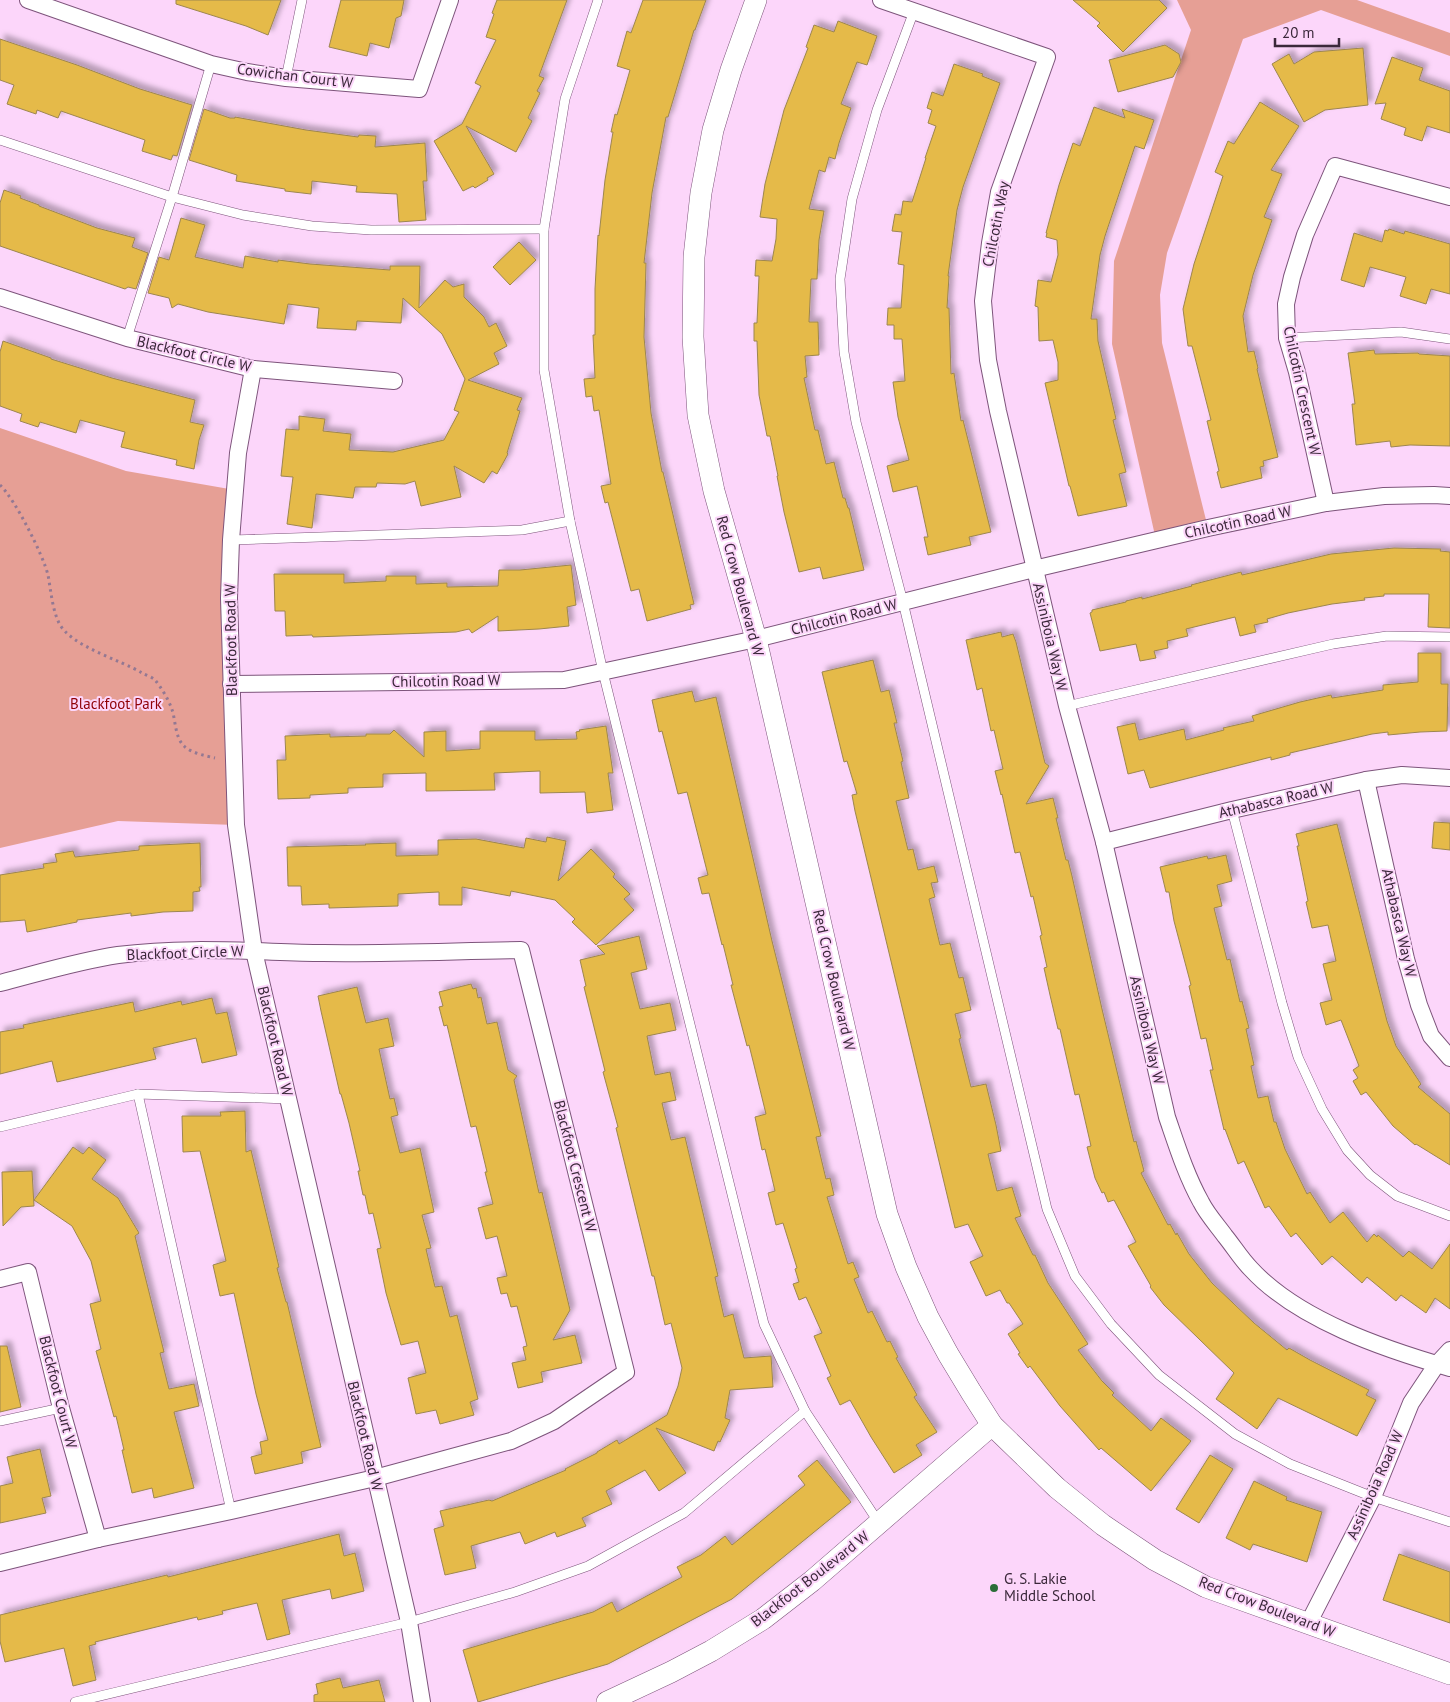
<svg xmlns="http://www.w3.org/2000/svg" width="1450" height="1702" font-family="'PT Sans',sans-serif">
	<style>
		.green { fill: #e69f95 }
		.building { fill: #e5ba48; stroke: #9d864f; filter: url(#shadow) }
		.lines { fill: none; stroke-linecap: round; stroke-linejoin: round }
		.service-casing { stroke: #7d547b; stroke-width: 10 }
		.minor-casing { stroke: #7d547b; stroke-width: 18 }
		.tertiary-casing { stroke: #7d547b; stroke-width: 22 }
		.path { stroke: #947892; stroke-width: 3; stroke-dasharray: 2.5 4; stroke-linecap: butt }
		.service { stroke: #fff; stroke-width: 9 }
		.minor { stroke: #fff; stroke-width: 16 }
		.tertiary { stroke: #fff; stroke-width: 21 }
		.poi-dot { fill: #2a6d38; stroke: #fcd6fa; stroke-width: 2 }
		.labels { text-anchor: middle; stroke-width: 4; stroke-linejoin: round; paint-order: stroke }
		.street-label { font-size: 15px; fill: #3b283a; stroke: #fcd6fa }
		.park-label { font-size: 15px; fill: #8f0007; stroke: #fcd6fa }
		.poi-label { font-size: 15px; fill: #3b283a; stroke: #fcd6fa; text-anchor: start }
	</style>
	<defs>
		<filter id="shadow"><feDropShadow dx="4.5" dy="-4.5" stdDeviation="2.5" flood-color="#0004"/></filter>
	</defs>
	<rect width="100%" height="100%" fill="#fcd6fa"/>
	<g class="green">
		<polygon points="1177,0 1357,0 1450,33 1450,56 1321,10 1243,39 1167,253 1160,295 1162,343 1208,528 1156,540 1112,344 1114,261 1191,30"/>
		<polygon points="0,428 126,471 235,490 236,825 118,821 0,848"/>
	</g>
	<g class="building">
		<polygon points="176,0 281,0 268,35 246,26 176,4"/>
		<polygon points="341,0 404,0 401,16 396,18 389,48 370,43 367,56 329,47"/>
		<polygon points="497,0 567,0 539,76 544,78 537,91 540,93 528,118 532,121 516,152 466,126 494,174 487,178 488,180 475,188 473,186 463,191 434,141 462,124 481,86 475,83 496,40 486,37 494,14 492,13"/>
		<polygon points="643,0 706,0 695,30 694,30 668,117 666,117 652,193 644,263 646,263 644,337 651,413 662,472 663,472 694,604 690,605 691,609 647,621 639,589 631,591 608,502 605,503 601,486 611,484 599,410 594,411 592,396 586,397 584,379 595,378 593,335 595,335 595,289 598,235 599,236 605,180 613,132 611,132 615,114 617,115 630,70 617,66 627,31 631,33"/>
		<polygon points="1073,0 1159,0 1167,8 1123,52 1097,26 1100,23"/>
		<polygon points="838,21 877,36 867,65 857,62 841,104 851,108 839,143 835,159 829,157 825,172 819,170 809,209 824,211 819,240 817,279 811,279 809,322 818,322 819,355 805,356 807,377 804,378 815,430 818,430 826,464 834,462 843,498 845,498 848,508 849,508 864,570 823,579 820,567 799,572 784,512 777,476 778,476 770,436 767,436 759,395 757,341 754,341 754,323 757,323 759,276 755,276 756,260 772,261 776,239 777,219 760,217 765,184 784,110 808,48 806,47 814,25 834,32"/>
		<polygon points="0,39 77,65 140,89 192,105 177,156 173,155 171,160 142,151 145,140 61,111 58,118 37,110 36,114 7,104 14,85 0,80"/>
		<polygon points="1165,45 1179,54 1181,62 1173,77 1118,92 1109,60"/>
		<polygon points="1363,48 1368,105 1325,110 1304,122 1272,64 1289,54 1294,64 1314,52"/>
		<polygon points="1392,57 1423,68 1419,80 1450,91 1450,133 1427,126 1422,141 1404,135 1406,128 1381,119 1386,103 1375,104"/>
		<polygon points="954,64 983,74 982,76 1000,83 963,187 957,210 948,276 949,276 947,308 949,308 951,374 954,373 961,421 963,420 991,532 969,537 971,545 928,555 924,537 928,537 917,486 893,492 887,466 909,460 898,417 893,382 905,381 902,339 894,339 894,325 887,325 888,308 901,308 904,265 898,264 902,232 892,231 895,214 901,215 903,201 912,202 926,158 925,158 936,126 928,123 932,110 927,108 932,92 943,96"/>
		<polygon points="1260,102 1299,126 1271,170 1282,174 1264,217 1272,220 1253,275 1243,316 1248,352 1254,351 1258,368 1257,369 1278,457 1263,461 1264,466 1260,467 1262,478 1221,488 1217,472 1219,471 1207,421 1211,420 1192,346 1188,346 1183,309 1194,264 1223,176 1215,172 1228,141 1234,144"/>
		<polygon points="1094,107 1125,118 1122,109 1154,120 1144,149 1135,146 1105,236 1100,255 1091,319 1097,319 1098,341 1116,419 1113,420 1126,472 1119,474 1127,506 1078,516 1070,486 1069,486 1045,383 1058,380 1058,362 1053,340 1039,341 1038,307 1035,306 1038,280 1051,282 1058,255 1057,240 1046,237 1047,233 1046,233 1059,185 1073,143 1080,146"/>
		<polygon points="204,109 230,118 235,118 235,117 306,130 358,137 359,135 376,136 375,147 425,143 427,181 423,181 426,220 399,222 397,194 356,192 357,186 312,181 311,194 285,191 285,189 236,181 237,175 189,160"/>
		<polygon points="4,190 21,196 20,198 39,205 39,206 97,228 135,238 132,247 148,253 136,289 128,287 125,289 0,246 0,203"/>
		<polygon points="181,218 205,225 195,257 243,268 245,256 278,262 278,260 310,264 390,270 390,266 420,266 419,308 445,280 453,287 464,284 464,297 484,317 489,327 496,323 507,346 494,353 499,364 468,380 522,398 517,410 520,411 507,453 508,454 497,474 492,471 484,483 454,466 461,497 421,506 415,481 405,484 377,483 376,487 355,487 353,498 316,494 312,528 287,524 293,477 281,476 284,448 286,429 299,430 299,416 325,419 323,431 351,434 349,450 393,452 444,440 459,412 454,410 465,379 442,334 403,298 401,323 357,321 356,330 317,328 319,308 288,304 284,324 208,312 178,304 172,308 169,298 148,293 159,257 169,260"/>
		<polygon points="1389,229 1404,234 1405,231 1450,244 1450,294 1431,289 1426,304 1400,296 1406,277 1370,267 1364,287 1341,280 1354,233 1382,242 1385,230 1388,231"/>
		<polygon points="519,242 536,260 510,285 493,267"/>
		<polygon points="3,341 51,358 51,359 112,378 195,400 190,422 204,425 199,440 194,469 176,465 177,460 121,447 125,432 80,420 76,433 40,422 38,427 20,421 22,414 0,406 0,352"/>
		<polygon points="1374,350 1375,354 1418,353 1419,354 1450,356 1450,446 1410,445 1391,447 1390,441 1356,445 1352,404 1355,404 1348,353"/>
		<polygon points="1394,548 1441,549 1440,551 1450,552 1450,628 1428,627 1429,594 1384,594 1384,596 1364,598 1365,600 1332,604 1288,613 1267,619 1268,622 1254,625 1256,632 1240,636 1235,617 1186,629 1188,636 1167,641 1168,648 1154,651 1156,658 1140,661 1136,644 1100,651 1090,613 1092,612 1092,610 1126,602 1126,601 1142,597 1142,599 1192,586 1191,585 1241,572 1242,575 1331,554"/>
		<polygon points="571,565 576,605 567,607 569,626 539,629 498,631 498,616 472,633 469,629 456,632 313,637 312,635 286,636 285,611 275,611 274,574 344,574 344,583 386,581 386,576 416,576 416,584 447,583 447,587 498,586 499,570 520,570"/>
		<polygon points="1001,632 1002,637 1013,634 1016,642 1045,763 1049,766 1026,804 1053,798 1058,818 1056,818 1066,860 1068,860 1072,876 1102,1009 1134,1142 1136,1141 1144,1171 1141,1173 1168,1225 1170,1224 1176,1235 1177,1233 1189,1254 1212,1283 1254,1323 1287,1350 1289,1348 1310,1360 1369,1390 1366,1395 1376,1400 1357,1436 1278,1398 1257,1429 1216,1399 1234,1373 1164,1305 1150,1287 1151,1286 1128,1246 1136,1242 1114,1200 1108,1202 1104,1192 1102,1193 1095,1178 1087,1147 1091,1146 1079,1094 1075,1095 1060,1029 1058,1029 1050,995 1044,968 1047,967 1040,936 1042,935 1033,896 1031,897 1020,852 1015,853 1002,794 1001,795 995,771 1003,769 994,730 991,731 982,688 977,690 966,640"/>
		<polygon points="1418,653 1441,653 1441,684 1448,684 1447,731 1420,732 1388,735 1388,732 1372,734 1290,753 1290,755 1271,760 1271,757 1150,788 1144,770 1128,774 1117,727 1135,723 1139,740 1184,729 1186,740 1224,730 1223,728 1254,721 1252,716 1300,702 1331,695 1332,698 1383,690 1383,685 1418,682"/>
		<polygon points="873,660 881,692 889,690 897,723 894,723 903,761 901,762 909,798 896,801 908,850 913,849 918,870 934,866 938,882 931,883 935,897 929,899 940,945 950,943 959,978 963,977 971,1010 955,1014 961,1038 959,1039 971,1087 986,1084 996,1125 1001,1151 988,1154 997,1191 1012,1187 1021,1216 1015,1218 1033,1255 1035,1255 1048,1283 1088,1344 1078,1350 1102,1381 1114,1393 1112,1395 1151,1431 1161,1418 1191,1441 1151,1491 1101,1448 1099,1450 1060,1406 1030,1366 1028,1368 1018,1354 1020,1353 1008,1334 1023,1324 1009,1303 1007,1303 1000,1290 986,1296 970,1262 983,1256 968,1224 955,1228 855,811 852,795 857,794 847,761 844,762 822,672"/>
		<polygon points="692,691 695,702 716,697 772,941 821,1136 816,1137 826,1179 830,1178 834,1195 827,1197 848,1264 853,1262 859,1277 854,1279 868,1313 872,1311 887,1342 890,1341 898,1357 896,1358 917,1395 914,1397 937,1432 916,1445 922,1455 894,1473 871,1437 850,1400 840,1405 827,1378 831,1376 814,1336 822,1333 806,1297 799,1300 793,1284 799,1282 795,1269 797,1268 783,1223 776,1225 768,1193 775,1191 765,1149 762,1150 755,1117 766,1114 754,1065 749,1045 747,1046 731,985 733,985 723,944 722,945 709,893 702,894 698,878 708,875 687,792 678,794 662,731 659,732 652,700"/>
		<polygon points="606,726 613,773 608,773 613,810 587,813 585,792 540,793 540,771 494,773 495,790 426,791 426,773 383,774 383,787 348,788 348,793 310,795 310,798 278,799 277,760 286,760 285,736 330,734 330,737 366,736 366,734 390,734 394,730 424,757 424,732 446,731 446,751 480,749 480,731 535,731 535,740 577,739 576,732 580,731 579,730"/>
		<polygon points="1434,822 1450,823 1450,850 1432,848"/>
		<polygon points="1337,824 1387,1021 1396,1046 1421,1084 1418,1087 1450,1114 1450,1165 1416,1144 1415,1145 1393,1126 1366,1092 1361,1095 1353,1081 1358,1078 1353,1070 1359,1066 1341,1020 1326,1025 1320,1003 1332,1000 1323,964 1336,961 1328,925 1312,928 1306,902 1308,901 1297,846 1299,846 1296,834"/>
		<polygon points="547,837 566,841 558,881 591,849 615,874 613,877 630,894 624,899 634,910 596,945 572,922 575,919 555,900 511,891 510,896 462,887 462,905 439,905 439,892 398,894 398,906 329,908 329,904 302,905 301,886 288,886 287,847 366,845 365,844 396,843 396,856 438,855 438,840 476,839 524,848 526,838 546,842"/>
		<polygon points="200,843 201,887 199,887 200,891 193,892 193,911 163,912 131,916 131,913 77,920 77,922 27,932 25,920 0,922 0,875 44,868 43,864 57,862 55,854 73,851 75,857 139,850 139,846"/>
		<polygon points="1226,855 1232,881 1217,885 1222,906 1214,908 1227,960 1230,959 1240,1002 1242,1001 1249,1028 1246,1029 1254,1065 1251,1066 1258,1098 1268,1096 1274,1122 1276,1122 1285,1149 1307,1194 1310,1192 1330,1223 1343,1212 1367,1242 1374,1234 1377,1237 1378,1235 1403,1257 1409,1251 1432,1269 1450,1244 1450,1309 1435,1298 1426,1313 1401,1295 1396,1301 1367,1277 1362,1283 1332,1256 1322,1265 1296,1233 1291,1237 1269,1206 1265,1208 1244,1161 1238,1164 1225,1129 1224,1130 1210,1070 1213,1070 1206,1038 1201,1039 1189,986 1191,985 1174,921 1169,892 1166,892 1160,867 1207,856 1208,859"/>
		<polygon points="639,936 647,969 631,973 640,1009 670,1003 676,1030 647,1036 655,1075 670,1072 676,1100 662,1103 671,1140 685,1137 718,1276 715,1277 724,1317 733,1314 744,1358 771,1356 773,1387 730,1390 725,1418 730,1420 720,1442 718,1441 714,1451 656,1428 686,1473 659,1491 645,1470 606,1491 612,1504 582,1518 586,1526 557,1537 555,1532 525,1544 520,1532 471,1546 476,1568 445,1575 434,1529 444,1526 440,1511 489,1500 492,1501 566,1470 565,1469 597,1453 597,1452 617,1440 619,1444 667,1415 678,1386 682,1368 671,1323 665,1325 654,1276 652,1276 616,1128 618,1127 603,1072 605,1071 584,987 586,986 580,960 605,954 597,946"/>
		<polygon points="471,984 473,989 476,988 478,998 481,997 487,1024 497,1022 508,1070 517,1076 514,1080 539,1193 542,1192 570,1310 553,1340 575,1335 582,1363 541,1372 543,1382 518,1388 512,1363 526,1360 523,1347 527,1346 517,1306 511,1307 507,1293 501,1294 497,1278 507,1276 497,1236 486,1239 478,1208 493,1204 485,1172 487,1172 476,1126 471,1127 447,1025 444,1026 439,1007 443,1006 439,992"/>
		<polygon points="357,987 366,1023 388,1018 394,1046 379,1049 390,1099 394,1098 398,1115 391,1117 400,1153 420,1148 434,1212 422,1215 431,1248 426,1249 435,1287 442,1286 450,1317 457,1315 478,1399 470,1402 474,1415 440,1424 436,1410 416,1414 408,1378 426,1373 418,1341 401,1345 386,1293 377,1249 381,1248 373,1213 369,1214 365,1195 363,1195 358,1171 360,1171 349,1123 341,1094 340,1094 321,1011 318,996"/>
		<polygon points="212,998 216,1014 227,1012 237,1055 202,1063 196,1038 153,1048 156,1059 57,1082 52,1061 0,1074 0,1032 24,1028 23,1025 133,1002 135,1012 181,1001 182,1005"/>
		<polygon points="245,1111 246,1152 251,1150 279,1267 277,1268 286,1302 287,1302 321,1447 301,1452 303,1463 255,1474 251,1457 262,1454 260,1442 268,1440 256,1394 234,1293 220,1296 213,1265 226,1261 200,1151 183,1152 182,1116 221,1116 220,1112"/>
		<polygon points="73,1147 83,1154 89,1147 106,1160 92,1179 118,1198 139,1233 135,1236 164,1352 160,1353 169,1389 194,1384 199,1406 174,1412 194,1488 154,1498 152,1488 132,1493 122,1450 124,1450 116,1416 114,1417 96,1351 101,1349 90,1304 101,1301 91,1261 72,1226 34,1200"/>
		<polygon points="32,1171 34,1206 21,1207 3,1226 2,1172"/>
		<polygon points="0,1346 7,1346 21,1407 0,1412"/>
		<polygon points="40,1449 51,1496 42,1498 46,1513 0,1523 0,1486 13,1483 7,1457"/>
		<polygon points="1210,1455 1233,1469 1199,1523 1176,1509"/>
		<polygon points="817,1460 851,1502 732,1599 608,1664 478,1702 463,1650 593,1612 612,1602 617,1612 682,1577 677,1567 701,1555 725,1536 732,1545 805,1485 798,1476"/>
		<polygon points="1254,1481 1287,1497 1286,1500 1322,1512 1307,1562 1253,1544 1250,1550 1226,1538"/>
		<polygon points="339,1534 344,1556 355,1553 364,1591 332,1599 330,1589 282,1600 290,1634 267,1640 257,1603 222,1611 223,1614 198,1620 197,1617 95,1642 96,1644 89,1646 96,1680 73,1686 64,1648 5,1662 0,1641 0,1615 167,1575 168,1577"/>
		<polygon points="1399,1554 1450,1572 1450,1623 1383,1600"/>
		<polygon points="340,1678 343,1688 379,1680 385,1702 314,1702 314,1695 318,1694 316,1684"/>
	</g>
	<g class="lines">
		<defs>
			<g id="service">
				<polyline points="598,0 565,99 544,229 544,370 570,521 603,672 764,1324 805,1411 879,1523"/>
				<polyline points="914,11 877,110 852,199 840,279 844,352 856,422 903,602 1047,1209 1075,1276 1111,1324 1159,1375 1235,1434 1290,1464 1373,1497 1450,1522"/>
				<polyline points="286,78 302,0"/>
				<polyline points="0,140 172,197 243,215 312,226 371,230 544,229"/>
				<polyline points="127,338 172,197 211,64"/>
				<polyline points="1287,338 1401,332 1450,339"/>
				<polyline points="231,540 522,530 570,521"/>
				<polyline points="1067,706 1333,644 1387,636 1450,637"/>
				<polyline points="1232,810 1282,1003 1298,1057 1322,1109 1347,1150 1370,1175 1397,1196 1450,1216"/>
				<polyline points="138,1094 231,1511"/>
				<polyline points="0,1127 138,1094 288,1099"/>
				<polyline points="0,1421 61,1408"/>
				<polyline points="75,1702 409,1622 515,1592 588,1566 684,1513 805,1411"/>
			</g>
			<g id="minor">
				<polyline points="28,0 211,64 247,72 286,78 419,89 450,0"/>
				<path d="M881 0 1047 57 999 192 990 243 983 301 988 360 998 411 1067 706 1104 842 1167 1117C1177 1146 1186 1175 1201 1202 1207 1214 1217 1225 1225 1236 1234 1247 1241 1259 1251 1269 1298 1320 1384 1349 1450 1368"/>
				<polyline points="0,297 127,338 253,369 394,381"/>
				<polyline points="253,369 238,453 231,540 229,598 236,825 254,951 409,1622 422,1702"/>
				<polyline points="1326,503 1297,372 1287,338 1286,304 1292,277 1305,235 1335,166 1450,197"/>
				<polyline points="231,684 564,680 756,639 1034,569 1208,528 1326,503 1384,496 1434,495 1450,496"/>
				<polyline points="1366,780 1406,959 1419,1005 1431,1036 1450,1058"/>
				<polyline points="1104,842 1232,810 1366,780 1402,775 1450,778"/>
				<path d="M0 983C39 973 78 961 118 955 186 946 255 952 323 953 389 954 455 951 521 950L626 1372 554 1421 511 1441 375 1478 231 1511 98 1539 0 1563"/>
				<polyline points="0,1279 28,1272 61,1408 98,1539"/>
				<polyline points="1308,1624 1373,1497 1411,1403 1437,1364 1450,1350"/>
			</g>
			<g id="tertiary">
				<polyline points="756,0 731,70 713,130 701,193 694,257 693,337 698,415 714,491 756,639 887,1214 906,1267 928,1317 948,1354 971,1392 992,1425 1057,1488 1103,1525 1155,1560 1206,1587 1450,1674"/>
				<polyline points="607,1702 671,1672 711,1651 763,1619 812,1581 992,1425"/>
			</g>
		</defs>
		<use href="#service" class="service-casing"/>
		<use href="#minor" class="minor-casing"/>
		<use href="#tertiary" class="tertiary-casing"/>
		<path class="path" d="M0 485C15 499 43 555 48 575 51 591 52 608 59 623 70 646 121 660 142 673 146 675 152 677 155 680 161 687 168 699 171 707 176 718 174 736 184 746 191 753 206 756 215 758"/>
		<use href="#service" class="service"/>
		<use href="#minor" class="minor"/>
		<use href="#tertiary" class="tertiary"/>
	</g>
	<circle class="poi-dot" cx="994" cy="1588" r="5"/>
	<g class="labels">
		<g class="street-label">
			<text transform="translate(295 76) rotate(7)" y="5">Cowichan Court W</text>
			<text transform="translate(996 224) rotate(-79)" y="5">Chilcotin Way</text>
			<text transform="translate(194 354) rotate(13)" y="5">Blackfoot Circle W</text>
			<text transform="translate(1302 391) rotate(78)" y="5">Chilcotin Crescent W</text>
			<text transform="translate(1238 522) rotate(-12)" y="5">Chilcotin Road W</text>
			<text transform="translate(740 586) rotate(75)" y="5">Red Crow Boulevard W</text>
			<text transform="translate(844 617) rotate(-14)" y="5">Chilcotin Road W</text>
			<text transform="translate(1050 637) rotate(77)" y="5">Assiniboia Way W</text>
			<text transform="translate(231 640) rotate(-91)" y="5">Blackfoot Road W</text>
			<text transform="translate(446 681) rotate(-1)" y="5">Chilcotin Road W</text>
			<text transform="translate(1276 800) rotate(-13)" y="5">Athabasca Road W</text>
			<text transform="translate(1399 923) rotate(77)" y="5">Athabasca Way W</text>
			<text transform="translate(185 953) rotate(-2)" y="5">Blackfoot Circle W</text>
			<text transform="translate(834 980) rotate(77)" y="5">Red Crow Boulevard W</text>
			<text transform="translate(1147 1030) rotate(77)" y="5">Assiniboia Way W</text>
			<text transform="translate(275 1041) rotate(77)" y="5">Blackfoot Road W</text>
			<text transform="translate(575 1166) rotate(76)" y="5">Blackfoot Crescent W</text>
			<text transform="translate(58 1392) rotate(76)" y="5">Blackfoot Court W</text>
			<text transform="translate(365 1436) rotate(77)" y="5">Blackfoot Road W</text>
			<text transform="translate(1375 1485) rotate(-66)" y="5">Assiniboia Road W</text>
			<text transform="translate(810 1579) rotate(-38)" y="5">Blackfoot Boulevard W</text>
			<text transform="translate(1267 1607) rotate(21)" y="5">Red Crow Boulevard W</text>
		</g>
		<g class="park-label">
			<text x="116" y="709">Blackfoot Park</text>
		</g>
		<g class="poi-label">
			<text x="1004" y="1584">G. S. Lakie<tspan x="1004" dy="17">Middle School</tspan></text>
		</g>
	</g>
	<path d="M1275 38v8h64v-8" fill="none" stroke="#3b283a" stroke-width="2.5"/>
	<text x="1282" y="38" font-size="15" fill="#3b283a" stroke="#fcd6fa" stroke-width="4" paint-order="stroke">20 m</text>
</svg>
